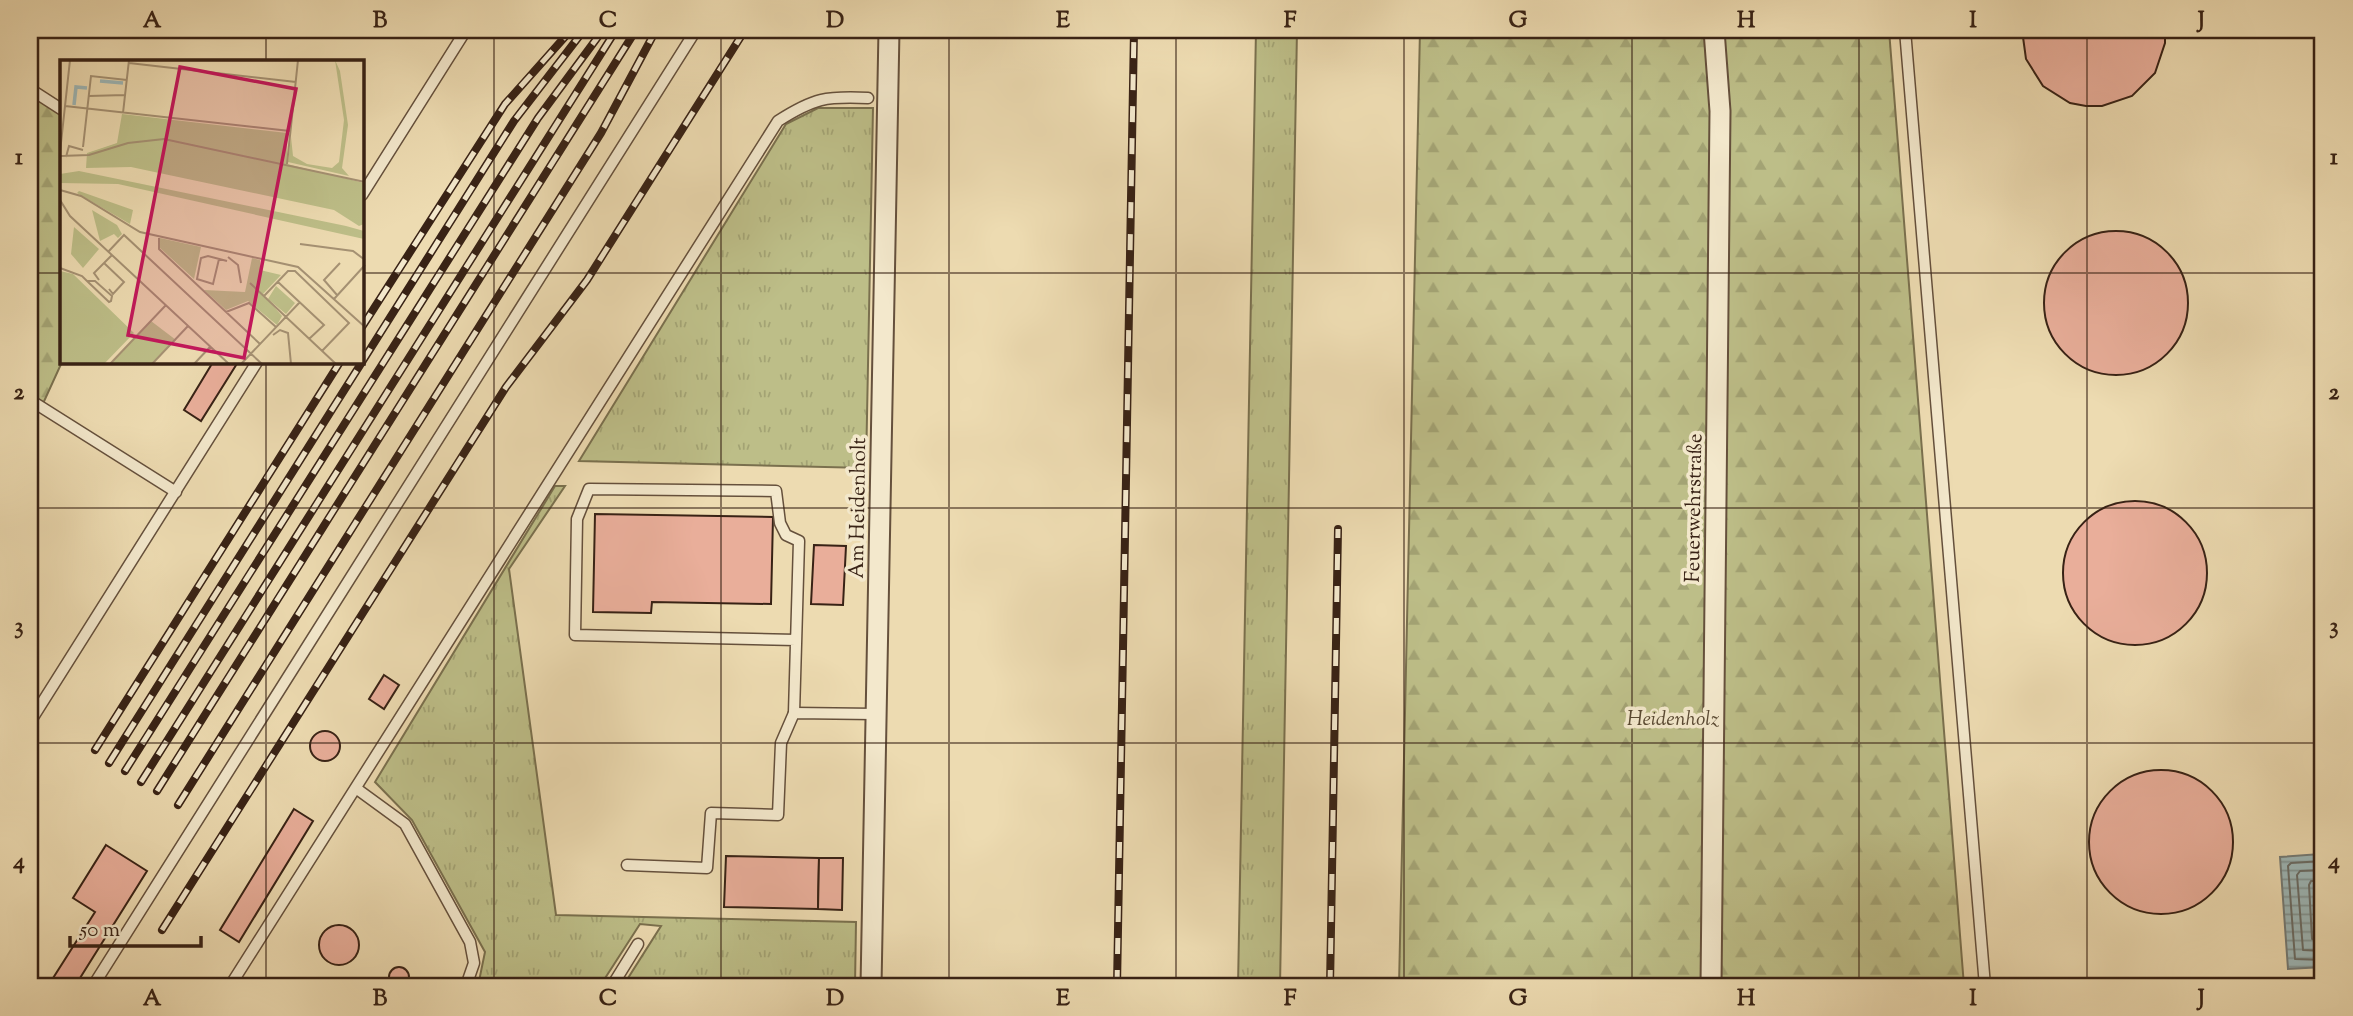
<svg xmlns="http://www.w3.org/2000/svg" width="2353" height="1016" font-family="'Sorts Mill Goudy',serif">
	<style>
		.grass { fill: url(#grass-tufts); stroke: #7a704e; stroke-width: 2 }
		.forest { fill: url(#forest-firs); stroke: #7a704e; stroke-width: 2 }
		.water { fill: url(#water-rules); stroke: #757c77; stroke-width: 2 }
		.lines { fill: none; stroke-linecap: round; stroke-linejoin: round }
		.shore { stroke: #6b6d66; stroke-width: 2 }
		.building { fill: #e9ae9a; stroke: #382215; stroke-width: 2 }
		.service-casing { stroke: #65503c; stroke-width: 13 }
		.minor-casing { stroke: #65503c; stroke-width: 23 }
		.service { stroke: #f3e8cc; stroke-width: 10 }
		.minor { stroke: #f3e8cc; stroke-width: 19 }
		.rail-casing { stroke: #382215; stroke-width: 8 }
		.rail { stroke: #f3e8cc; stroke-width: 5; stroke-dasharray: 16; stroke-linecap: butt }
		.grid { fill: none; stroke: #382215; stroke-width: 2; stroke-opacity: 0.55 }
		.labels { text-anchor: middle; stroke-width: 7; stroke-linejoin: round; paint-order: stroke }
		.street-label { font-size: 21px; fill: #382215; stroke: #f3e8cc }
		.park-label { font-size: 21px; font-style: italic; fill: #594932; stroke: #f3e8cc }
		.inset-river { fill: none; stroke: #9eb8b8; stroke-width: 3.5 }
		.inset-road { fill: none; stroke: #a59173; stroke-width: 2 }
		.view { fill: #c2185b; fill-opacity: 0.15; stroke: #c2185b; stroke-width: 3.5 }
		.inset-edge { fill: none; stroke: #382215; stroke-width: 3.5 }
		.neatline { fill: none; stroke: #382215; stroke-width: 2.5 }
		.grid-label { font-size: 23px; text-anchor: middle; font-weight: bold; fill: #382215 }
	</style>
	<defs>
		<pattern id="grass-tufts" width="24" height="20" patternUnits="userSpaceOnUse" patternTransform="scale(1.75)"><rect width="24" height="20" fill="#bdbe88"/><path d="M3 7l-1-3M5 7V3M7 7l1-3M15 17l-1-3M17 17v-4M19 17l1-3" fill="none" stroke="#a3a374"/></pattern>
		<pattern id="forest-firs" width="22" height="20" patternUnits="userSpaceOnUse" patternTransform="scale(1.75)"><rect width="22" height="20" fill="#bdbe88"/><path d="M5 1l3.5 6h-7zM16 11l3.5 6h-7z" fill="#a3a374"/></pattern>
		<pattern id="water-rules" width="6" height="5" patternUnits="userSpaceOnUse" patternTransform="scale(1.75)"><rect width="6" height="5" fill="#9eb8b8"/><path d="M0 2.5h6" fill="none" stroke="#829594"/></pattern>
	</defs>
	<rect width="100%" height="100%" fill="#eddbb1"/>
	<filter id="stains"><feTurbulence type="fractalNoise" baseFrequency=".00286" numOctaves="4"/><feColorMatrix values="0 0 0 0 .2 0 0 0 0 .09 0 0 0 0 .02 0 0 0 .5 -.17"/></filter>
	<radialGradient id="worn" r=".72"><stop offset=".6" stop-color="#630" stop-opacity="0"/><stop offset="1" stop-color="#630" stop-opacity=".3"/></radialGradient>
	<g class="grass">
		<polygon points="1256,30 1297,30 1280,986 1238,986"/>
		<polygon points="818,108 873,108 866,468 579,461 786,124"/>
		<polygon points="555,486 565,486 509,569 556,915 856,922 855,986 800,980 790,986 623,986 661,926 640,924 600,986 478,986 485,952 412,820 375,782"/>
	</g>
	<g class="forest">
		<polygon points="1420,30 1889,30 1964,986 1399,986"/>
		<polygon points="30,89 61,109 62,362 41,408 30,400"/>
	</g>
	<polygon class="water" points="2320,854 2323,967 2288,969 2280,857"/>
	<g class="lines">
		<g class="shore">
			<polyline points="2323,861 2291,863 2288,866 2295,959 2323,960"/>
			<polyline points="2323,870 2300,871 2297,875 2303,950 2323,951"/>
			<polyline points="2323,881 2311,881 2309,885 2312,939 2323,941"/>
		</g>
	</g>
	<g class="building">
		<polygon points="2022,30 2165,30 2165,43 2155,73 2132,96 2102,106 2086,106 2070,103 2043,86 2026,59"/>
		<circle cx="2116" cy="303" r="72"/>
		<polygon points="213,362 238,362 201,421 184,410"/>
		<circle cx="2135" cy="573" r="72"/>
		<polygon points="595,514 773,517 771,604 652,602 651,613 593,612"/>
		<polygon points="814,545 846,546 843,605 811,604"/>
		<polygon points="384,675 399,685 384,709 369,699"/>
		<circle cx="325" cy="746" r="15"/>
		<circle cx="2161" cy="842" r="72"/>
		<polygon points="294,809 313,821 239,942 220,930"/>
		<polygon points="106,845 147,871 75,986 48,986 95,912 73,898"/>
		<polygon points="726,856 819,858 818,909 724,907"/>
		<polygon points="819,858 843,858 842,910 818,909"/>
		<circle cx="339" cy="945" r="20"/>
		<circle cx="399" cy="977" r="10"/>
	</g>
	<g class="lines">
		<defs>
			<g id="service">
				<polyline points="1905,30 1985,986"/>
				<polyline points="30,89 61,109"/>
				<polyline points="362,195 466,30"/>
				<polyline points="30,400 176,492"/>
				<polyline points="794,713 799,541 786,535 780,523 776,491 589,489 577,519 575,635 796,640"/>
				<polyline points="30,722 257,362"/>
				<polyline points="357,789 405,824 470,942 474,963 466,986"/>
				<polyline points="627,865 707,868 711,813 778,815 781,743 794,713 875,714"/>
				<polyline points="93,986 696,30"/>
				<path d="M230 986 778 121C814 98 826 96 868 98"/>
				<polyline points="612,986 638,944"/>
			</g>
			<g id="minor">
				<polyline points="871,986 889,30"/>
				<polyline points="1711,986 1720,111 1714,30"/>
			</g>
		</defs>
		<use href="#service" class="service-casing"/>
		<use href="#minor" class="minor-casing"/>
		<use href="#service" class="service"/>
		<use href="#minor" class="minor"/>
		<defs>
			<g id="rail">
				<polyline points="362,327 505,104 571,30"/>
				<polyline points="362,362 514,121 584,30"/>
				<polyline points="95,750 340,362"/>
				<polyline points="109,763 362,362"/>
				<polyline points="125,771 538,118 603,30"/>
				<polyline points="141,782 616,30"/>
				<polyline points="157,791 636,30"/>
				<polyline points="178,805 601,133 656,30"/>
				<polyline points="162,930 506,387 587,280 745,30"/>
				<polyline points="1117,986 1134,30"/>
				<polyline points="1330,986 1338,529"/>
			</g>
		</defs>
		<use href="#rail" class="rail-casing"/>
		<use href="#rail" class="rail"/>
	</g>
	<path class="grid" d="M266 30V61M494 30V986M721 30V986M949 30V986M1176 30V986M1404 30V986M1632 30V986M1859 30V986M2087 30V986M30 273H61M362 273H2323M266 362V986M30 508H2323M30 743H2323"/>
	<g class="labels">
		<g class="street-label">
			<text transform="translate(857 508) rotate(-89)" y="7">Am Heidenholt</text>
			<text transform="translate(1693 508) rotate(-89)" y="7">Feuerwehrstraße</text>
		</g>
		<g class="park-label">
			<text x="1673" y="725">Heidenholz</text>
		</g>
	</g>
	<g transform="translate(60 60)">
		<rect width="304" height="304" fill="#eddbb1"/>
		<path d="M275 0 280 11 288 65 282 108 289 116 228 102 231 77 233 96 247 104 272 108 279 102 284 60ZM19 111 286 166 304 171V179L58 124 0 123V114ZM19 131 73 150 70 164 17 133ZM32 150 57 165 62 174 58 178 54 174 40 181ZM100 178 141 187 134 219 100 188ZM192 198 200 200V210L221 215 203 234 222 256 217 265 188 241 166 250 144 230 185 232ZM216 226 235 243 226 254 208 239Z" fill="#bdbe88"/>
		<path d="M62 54 227 73V104L304 123V164L299 166 274 150 71 107 26 108 27 93 57 83ZM14 167 39 189 23 208 11 194ZM0 211 13 214 74 273 44 304H0ZM91 261 116 280 92 304H50Z" fill="#bdbe88"/>
		<path class="inset-river" d="M40 21 63 23M14 45 16 27 27 28"/>
		<path class="inset-road" d="M69 3 236 22M29 36 65 35M5 46 230 71M63 53 69 0M23 87 31 16 67 20M0 92 10 0M0 96 29 95 68 83 104 79 305 122M6 97 9 86 23 90M227 104 238 0M0 130 21 136 80 172 238 207 305 267M0 140 10 156 169 304M99 178V189L200 284M240 184 293 191 305 200M48 192 64 175 202 304M168 197 178 205 181 223M159 199 153 224 137 219 141 198 148 196 167 201M44 203 64 222 53 234 49 229M0 208 22 216 27 221 49 242 51 241 52 236 35 221H27M39 220 34 213 52 195M218 222 264 265 249 279M190 223 276 304M277 235 264 220 280 203M204 236 228 211H235L289 263 262 291M274 239 305 205M166 252 189 243 216 267M213 275 220 270 228 273 231 304M50 304 106 245M92 304 128 266M134 304 150 287M181 304 240 242"/>
		<path class="view" d="M120 7 236 29 184 298 68 275Z"/>
		<rect width="304" height="304" class="inset-edge"/>
	</g>
	<rect width="2353" height="1016" fill="none" stroke="#eddbb1" stroke-width="77"/>
	<path d="M70 936v10h131v-10" fill="none" stroke="#382215" stroke-width="3.5"/>
	<text x="80" y="936" font-size="21" fill="#382215" stroke="#f3e8cc" stroke-width="5" paint-order="stroke">50 m</text>
	<rect x="38" y="38" width="2276" height="940" class="neatline"/>
	<g class="grid-label">
		<text x="152" y="27">A</text>
		<text x="380" y="27">B</text>
		<text x="608" y="27">C</text>
		<text x="835" y="27">D</text>
		<text x="1063" y="27">E</text>
		<text x="1290" y="27">F</text>
		<text x="1518" y="27">G</text>
		<text x="1746" y="27">H</text>
		<text x="1973" y="27">I</text>
		<text x="2201" y="27">J</text>
		<text x="19" y="164">1</text>
		<text x="2334" y="164">1</text>
		<text x="19" y="399">2</text>
		<text x="2334" y="399">2</text>
		<text x="19" y="633">3</text>
		<text x="2334" y="633">3</text>
		<text x="19" y="868">4</text>
		<text x="2334" y="868">4</text>
		<text x="152" y="1005">A</text>
		<text x="380" y="1005">B</text>
		<text x="608" y="1005">C</text>
		<text x="835" y="1005">D</text>
		<text x="1063" y="1005">E</text>
		<text x="1290" y="1005">F</text>
		<text x="1518" y="1005">G</text>
		<text x="1746" y="1005">H</text>
		<text x="1973" y="1005">I</text>
		<text x="2201" y="1005">J</text>
	</g>
	<rect width="100%" height="100%" filter="url(#stains)"/>
	<rect width="100%" height="100%" fill="url(#worn)"/>
</svg>
